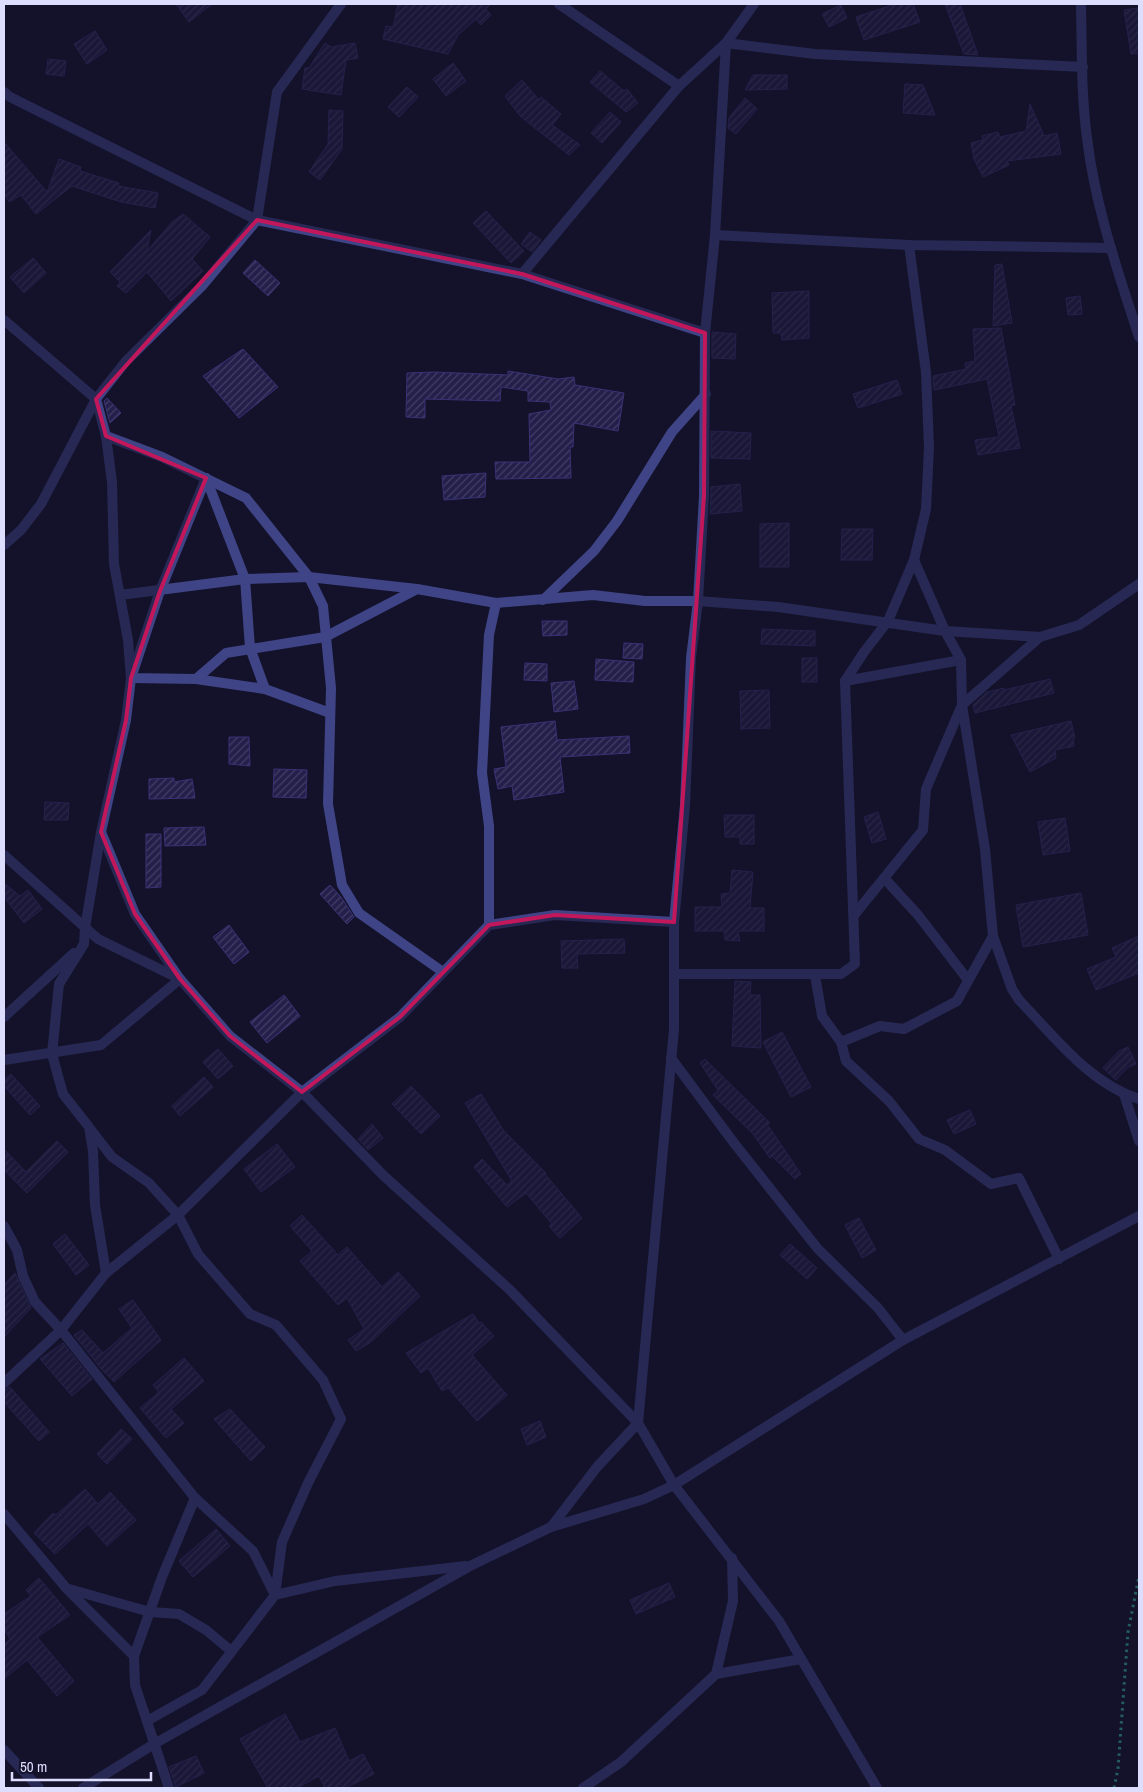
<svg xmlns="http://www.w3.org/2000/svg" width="1143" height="1792" font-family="'Archivo Narrow',sans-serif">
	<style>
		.building { fill: url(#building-hatch); stroke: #383276 }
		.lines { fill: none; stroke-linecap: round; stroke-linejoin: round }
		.path { stroke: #36b9a3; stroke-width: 3; stroke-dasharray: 2.5 4; stroke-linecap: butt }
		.minor { stroke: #3f4487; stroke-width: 10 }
		.marked { fill: none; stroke: #c2185b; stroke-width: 4; stroke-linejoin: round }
	</style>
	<defs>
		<pattern id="building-hatch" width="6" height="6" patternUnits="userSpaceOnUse" patternTransform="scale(1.25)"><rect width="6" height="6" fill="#231f4b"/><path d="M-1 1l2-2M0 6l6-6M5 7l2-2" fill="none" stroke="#423f66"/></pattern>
	</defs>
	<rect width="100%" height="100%" fill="#14122a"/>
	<g class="building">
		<polygon points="176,4 212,4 189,22"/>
		<polygon points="398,4 491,4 486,9 491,15 481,25 476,19 458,35 448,54 383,39 386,26 393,27"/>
		<polygon points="895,4 913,4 920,22 864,40 856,17"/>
		<polygon points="945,4 960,4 978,55 964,54"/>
		<polygon points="841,5 847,18 829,27 822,14"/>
		<polygon points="1139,8 1139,53 1131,54 1124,10"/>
		<polygon points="95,31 107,50 87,64 74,44"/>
		<polygon points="325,43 331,47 355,43 358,58 346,60 341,95 302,89 305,68 309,68"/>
		<polygon points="48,59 66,61 64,76 46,74"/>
		<polygon points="453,63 466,81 446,96 433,79"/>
		<polygon points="600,71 624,91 627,89 638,103 626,112 590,82"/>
		<polygon points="753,75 787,75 787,89 745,90"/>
		<polygon points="522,80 539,100 541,97 561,114 552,125 580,145 569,155 520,116 505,96"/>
		<polygon points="905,84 923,85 935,115 903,113"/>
		<polygon points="407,87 418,97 399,117 388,107"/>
		<polygon points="745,98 757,109 736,134 728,128 729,118"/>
		<polygon points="1030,104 1044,136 1057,133 1061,154 1007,161 1009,165 983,177 974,159 971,143 983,140 982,136 998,132 1000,137 1026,131"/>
		<polygon points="329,110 343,111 342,149 320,180 309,172 328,144"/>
		<polygon points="610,112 621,122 602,143 591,133"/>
		<polygon points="4,142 47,192 59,159 81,167 80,171 119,183 118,186 158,193 155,208 121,202 72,186 36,214 21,195 9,202 4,193"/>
		<polygon points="486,211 524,251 511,263 473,223"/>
		<polygon points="183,214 210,237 192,259 203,271 171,301 147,272 126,293 117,286 120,282 110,272 151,230 147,251 172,222"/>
		<polygon points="530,232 541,240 532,252 521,244"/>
		<polygon points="33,258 46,273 24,293 10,277"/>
		<polygon points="255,260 280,283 268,296 243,273"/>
		<polygon points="1002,264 1012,323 993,326 995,265"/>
		<polygon points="809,291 809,338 782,340 781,333 773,333 772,293"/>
		<polygon points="1080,296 1082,314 1068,315 1066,298"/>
		<polygon points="1001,328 1015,405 1011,406 1020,448 978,455 975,440 999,437 987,379 934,390 933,376 966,369 965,363 975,361 973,329"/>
		<polygon points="712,332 736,334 735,359 712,358"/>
		<polygon points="243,349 278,387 239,418 203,376"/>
		<polygon points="508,371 558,379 574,377 575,385 624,393 618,431 574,423 573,447 570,447 571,478 496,479 495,462 530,462 529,414 551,410 550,402 528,401 528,391 501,387 500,401 425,399 425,418 406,417 407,373 434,372 508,375"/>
		<polygon points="897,380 902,394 858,408 853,394"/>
		<polygon points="107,398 121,413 110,423 104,401"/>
		<polygon points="711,431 751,433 750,459 711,458"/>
		<polygon points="486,473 485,497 444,500 442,476"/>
		<polygon points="740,484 742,511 710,514 711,487"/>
		<polygon points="789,523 789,567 760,567 760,524"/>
		<polygon points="842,529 873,529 872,560 841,560"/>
		<polygon points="542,621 567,621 567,635 543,636"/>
		<polygon points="762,629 815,631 815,646 761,644"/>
		<polygon points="624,643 643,644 642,659 623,658"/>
		<rect x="802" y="658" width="15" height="24"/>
		<polygon points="596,659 634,662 633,682 595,680"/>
		<polygon points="525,663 547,664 547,681 524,680"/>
		<polygon points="1050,679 1054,693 975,713 973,705 987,692 1004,688 1004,690"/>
		<polygon points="574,681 578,709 554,712 551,683"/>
		<polygon points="769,690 770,728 741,729 740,691"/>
		<polygon points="555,721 557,740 629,736 630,753 560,757 564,792 514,800 512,786 498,789 494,769 506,767 501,727"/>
		<polygon points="1071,721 1075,738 1073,738 1074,746 1055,750 1056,758 1030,772 1011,735"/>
		<polygon points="229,737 249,737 250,766 229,764"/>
		<polygon points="274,769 307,770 306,798 273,797"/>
		<polygon points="174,778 174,782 192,779 195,798 149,799 149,779"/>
		<polygon points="45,802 69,803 68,820 44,820"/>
		<polygon points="878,812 886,839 872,843 864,817"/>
		<polygon points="724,815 754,815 754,844 740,844 740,837 725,837"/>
		<polygon points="1065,818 1070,851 1043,855 1038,822"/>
		<polygon points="204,827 206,845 165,846 164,828"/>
		<polygon points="146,834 161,834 161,887 146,888"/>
		<polygon points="732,870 753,872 750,908 764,908 764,931 738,931 740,941 725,940 724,931 695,931 695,907 722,907 721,894 730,893"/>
		<polygon points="4,883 20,896 28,890 42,909 24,923 4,897"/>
		<polygon points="330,885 341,897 354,917 347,924 320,894"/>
		<polygon points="1081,893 1088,935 1023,947 1016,905"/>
		<polygon points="229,925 249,952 234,964 213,937"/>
		<polygon points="1139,936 1139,973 1096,990 1087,969 1116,957 1112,948"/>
		<polygon points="624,939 625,953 577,954 578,968 562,968 561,941"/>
		<polygon points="735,981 751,982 750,995 760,995 761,1048 732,1046"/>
		<polygon points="284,995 300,1016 267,1043 250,1022"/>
		<polygon points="782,1032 811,1087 791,1097 763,1042"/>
		<polygon points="1128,1047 1136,1064 1127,1068 1116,1080 1103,1068 1119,1051"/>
		<polygon points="218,1049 233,1066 218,1079 203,1062"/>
		<polygon points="705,1059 770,1123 767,1124 801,1174 795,1179 772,1156 770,1158 753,1134 713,1095 718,1090 700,1063"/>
		<polygon points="11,1074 40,1106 30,1115 4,1086 4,1080"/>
		<polygon points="204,1077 213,1087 180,1116 172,1106"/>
		<polygon points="411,1086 440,1116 421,1134 392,1104"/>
		<polygon points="481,1094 504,1131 546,1173 545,1174 582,1218 560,1238 549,1226 552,1224 526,1193 507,1207 474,1167 482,1159 507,1185 512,1181 465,1103"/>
		<polygon points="970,1110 976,1124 954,1134 947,1120"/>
		<polygon points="372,1124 383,1138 368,1150 358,1139"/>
		<polygon points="57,1141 68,1152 27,1193 4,1170 4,1149 26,1172"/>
		<polygon points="277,1144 295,1167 261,1192 244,1169"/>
		<polygon points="302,1215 338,1255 347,1247 382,1287 398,1272 420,1296 371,1342 356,1351 348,1340 364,1329 347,1298 338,1305 300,1261 312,1251 290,1226"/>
		<polygon points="859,1218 876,1250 862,1258 845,1225"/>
		<polygon points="65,1234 89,1265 76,1275 53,1244"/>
		<polygon points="790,1244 817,1268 807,1279 780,1255"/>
		<polygon points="15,1273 31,1308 4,1337 4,1285"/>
		<polygon points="133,1300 161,1340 114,1382 102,1370 74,1335 82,1330 103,1353 132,1328 119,1309"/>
		<polygon points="473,1314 479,1323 481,1322 494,1336 472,1355 507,1395 477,1421 448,1388 442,1391 428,1368 421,1373 406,1353"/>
		<polygon points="63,1343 92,1379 72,1396 40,1359"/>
		<polygon points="184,1358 204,1381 171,1409 184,1423 166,1438 140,1408 159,1392 153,1385"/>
		<polygon points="10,1387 49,1432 39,1441 4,1402 4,1390"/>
		<polygon points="230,1409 265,1447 251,1461 214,1419"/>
		<polygon points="540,1421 546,1437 527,1445 521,1429"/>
		<polygon points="121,1429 132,1439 107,1464 97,1454"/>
		<polygon points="85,1489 98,1504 110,1492 136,1520 107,1546 88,1524 55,1554 34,1533 53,1513 56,1515"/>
		<polygon points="216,1529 230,1546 193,1577 179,1561"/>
		<polygon points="39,1578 70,1615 37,1637 74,1681 57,1696 27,1660 4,1679 4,1645 10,1639 4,1629 4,1614 31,1596 26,1590"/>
		<polygon points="669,1583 675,1597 636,1614 630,1600"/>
		<polygon points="285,1714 300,1742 335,1728 349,1761 363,1754 374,1774 345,1788 325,1788 319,1776 297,1788 268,1788 240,1739"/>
		<polygon points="196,1756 204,1773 176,1787 169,1767"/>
	</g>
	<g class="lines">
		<polyline class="path" points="1114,1788 1118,1769 1128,1632 1139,1576"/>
		<g class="minor">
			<polyline points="559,4 679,86"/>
			<path d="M1081 4C1082 48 1081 94 1087 138 1095 206 1118 272 1139 337"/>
			<polyline points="4,92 10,97 257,220 522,274 705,333"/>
			<polyline points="715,235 909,245 1111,248"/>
			<polyline points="522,274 679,86 726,43 754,4"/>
			<polyline points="4,320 96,399 41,504 21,530 4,545"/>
			<polyline points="106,436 162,457 246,498 309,577 323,606 331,688 328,804 342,885 359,913 443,972"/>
			<polyline points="206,478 160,591 131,678 196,679 265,689 330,713"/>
			<polyline points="206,478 245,579 250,648 265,689"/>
			<path d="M914 560 945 631 961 660 962 705 985 849 993 936 1012 989 1019 1000C1054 1036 1090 1084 1139 1099"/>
			<polyline points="120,595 245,579 309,577 417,589 496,603 593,595 645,601 698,601 778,607 945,631 1040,637 1079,625 1139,584"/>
			<polyline points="543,600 594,551 617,521 672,432 706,394"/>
			<polyline points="196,679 226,653 325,637 417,589"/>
			<polyline points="845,681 961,660"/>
			<polyline points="101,832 135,914 180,979 230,1036 302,1092 384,1176 510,1290 638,1423 674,1485 779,1621 877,1788"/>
			<polyline points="4,855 98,939 180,979 101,1045 4,1060"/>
			<polyline points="884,878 918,915 968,980"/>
			<polyline points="855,914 923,830 926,789 962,705 1040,637"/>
			<polyline points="489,925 489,826 482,773 489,635 496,603"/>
			<polyline points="676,974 841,974 855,964 845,681 864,652 888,621 914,560 926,509 929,448 926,372 909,245"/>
			<polyline points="815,975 822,1016 841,1042 846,1061 889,1101 919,1139 945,1150 991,1184 1019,1178 1059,1259"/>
			<polyline points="4,1017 74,953"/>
			<polyline points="841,1042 880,1026 904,1029 957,1001 993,936"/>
			<polyline points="671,1058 734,1143 818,1249 878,1308 903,1340"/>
			<polyline points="1124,1094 1139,1141"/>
			<polyline points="91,1130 112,1157 149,1183 178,1215 198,1254 250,1314 276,1325 323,1380 341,1419 308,1483 282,1542 275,1595"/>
			<polyline points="4,1226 17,1250 23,1276 35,1302 61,1330 195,1498 253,1551 275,1595"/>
			<polyline points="106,1273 95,1205 93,1151 89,1127 63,1094 52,1054 59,984 84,944 85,928 101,832 126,720 131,678 128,640 114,564 112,482 106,436 96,399 126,361 202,286 257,220 277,92 341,4"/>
			<polyline points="4,1383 61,1330 106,1273 178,1215 302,1092 400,1017 489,925 555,915 674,922"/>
			<polyline points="4,1514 67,1589 134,1656"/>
			<polyline points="551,1527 597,1467 638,1423 674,1029 674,922 685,805 691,658 698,601 704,496 705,333 715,235 726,43 815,54 1083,67"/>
			<polyline points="69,1589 150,1612 179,1614 206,1630 230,1650"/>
			<polyline points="716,1674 733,1601 732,1558"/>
			<polyline points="147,1721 202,1690 275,1595 335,1581 466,1566"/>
			<polyline points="4,1750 39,1788"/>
			<polyline points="83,1788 154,1744 472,1565 551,1527 644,1499 674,1485 903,1340 1139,1216"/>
			<polyline points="169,1788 135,1685 134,1656 162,1577 195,1498"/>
			<polyline points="583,1788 621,1762 716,1674 801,1659"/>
		</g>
	</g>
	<path d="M0 0H1143V1792H0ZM257 220 522 274 705 333 704 496 674 922 555 915 489 925 400 1017 302 1092 230 1036 180 979 135 914 101 832 126 720 131 678 160 591 206 478 106 436 96 399Z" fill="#14122a" fill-opacity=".55" fill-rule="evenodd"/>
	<path class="marked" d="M257 220 522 274 705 333 704 496 674 922 555 915 489 925 400 1017 302 1092 230 1036 180 979 135 914 101 832 126 720 131 678 160 591 206 478 106 436 96 399Z"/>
	<rect width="1143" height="1792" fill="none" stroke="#ddddfe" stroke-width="10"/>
	<path d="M12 1772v8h139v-8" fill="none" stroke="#ddddfe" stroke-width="2.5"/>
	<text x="20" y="1772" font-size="15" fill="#ddddfe" stroke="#14122a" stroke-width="4" paint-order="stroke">50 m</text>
</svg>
